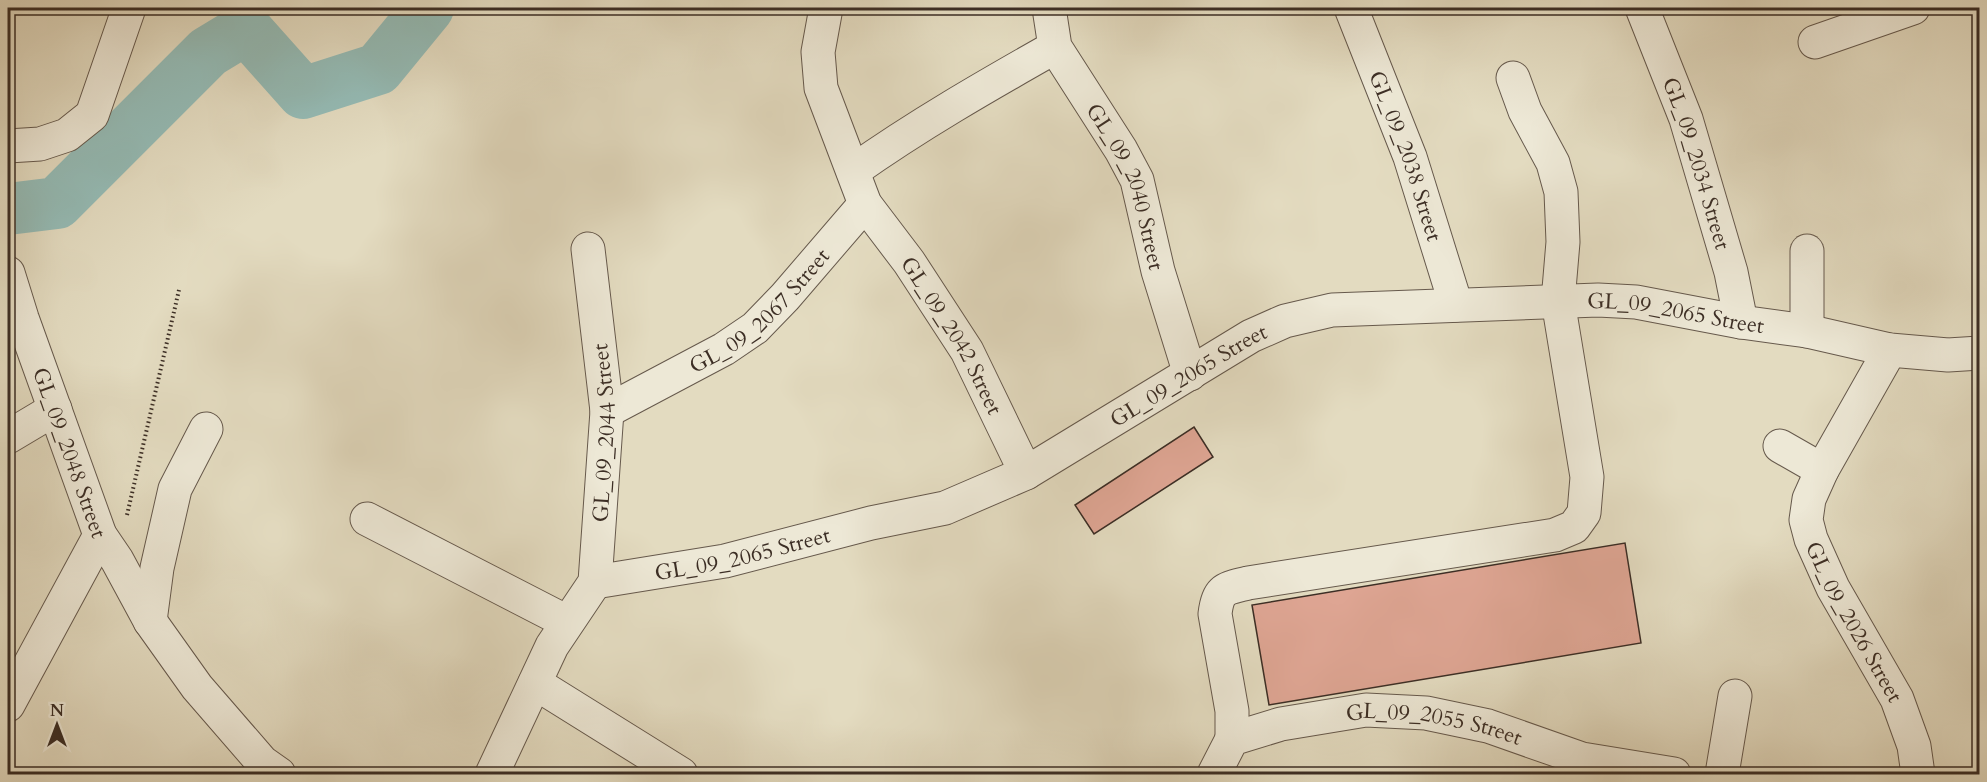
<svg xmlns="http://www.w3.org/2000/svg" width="1987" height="782" font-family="Cardo,serif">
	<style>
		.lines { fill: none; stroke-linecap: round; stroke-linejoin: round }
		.river { stroke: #95bbb5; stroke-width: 52 }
		.building { fill: #dea593; stroke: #3c2e25; stroke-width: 1.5 }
		.minor-casing { stroke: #66594c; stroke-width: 35 }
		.path { stroke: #3c2e25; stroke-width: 4; stroke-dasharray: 1.5 3; stroke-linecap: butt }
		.minor { stroke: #ede8d6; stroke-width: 33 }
		.labels { text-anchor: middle; stroke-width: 5; stroke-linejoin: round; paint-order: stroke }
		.street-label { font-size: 22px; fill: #3c2e25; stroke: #ede8d6 }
	</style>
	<rect width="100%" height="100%" fill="#e3dbc0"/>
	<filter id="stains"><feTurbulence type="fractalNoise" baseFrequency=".00333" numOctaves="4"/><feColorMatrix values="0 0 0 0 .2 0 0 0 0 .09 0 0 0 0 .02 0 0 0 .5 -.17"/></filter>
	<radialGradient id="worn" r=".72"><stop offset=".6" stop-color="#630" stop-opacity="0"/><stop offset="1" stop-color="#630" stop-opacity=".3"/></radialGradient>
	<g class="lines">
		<polyline class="river" points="8,209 57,203 208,52 246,29 303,93 378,69 428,8"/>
	</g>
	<g class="building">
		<polygon points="1194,427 1213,457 1094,534 1075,505"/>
		<polygon points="1625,543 1641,643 1269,705 1252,605"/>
	</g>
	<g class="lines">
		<defs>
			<g id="minor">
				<path id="s1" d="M826 8 818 52 821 88 865 204 909 262 967 351 1026 473"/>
				<path id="s2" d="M1049 8 1055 47 1121 150 1137 180 1158 271 1190 374"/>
				<path id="s3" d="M1351 8 1410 157 1456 305"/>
				<path id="s4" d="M1642 8 1686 119 1731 272 1741 322"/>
				<polyline points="1815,42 1913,8"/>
				<polyline points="8,146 40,144 67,135 92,115 129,8"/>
				<path d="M853 171C918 125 986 86 1055 47"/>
				<polyline points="1807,251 1807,331"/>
				<path id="s5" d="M8 273 22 318 100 535 117 560 150 621 197 687 262 762 279 774"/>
				<path id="s6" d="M1890 350 1822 470 1809 499 1806 520 1811 539 1833 588 1897 699 1914 746 1918 774"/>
				<path id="s7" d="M607 411 724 349 755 328 785 297 865 204"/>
				<polyline points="8,437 55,409"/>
				<polyline points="1780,446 1822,470"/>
				<polyline points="367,519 567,622"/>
				<path id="s8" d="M595 582 725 561 871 523 945 508 1026 473 1251 336 1285 321 1332 310 1598 300 1636 302 1741 322 1807 331 1890 350 1948 355 1980 353"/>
				<polyline points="150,621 157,568 175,489 206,429"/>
				<polyline points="535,683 681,774"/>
				<polyline points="8,705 100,535"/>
				<path d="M1232 739V711L1215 614C1218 588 1225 589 1248 583L1555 535 1574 527 1584 513 1587 477 1558 301 1563 242 1561 192 1553 163 1525 111 1513 78"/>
				<path id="s9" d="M492 774 552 646 595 582 607 411 588 249"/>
				<path id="s10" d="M1214 774 1232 739 1281 724 1366 710 1426 713 1488 726 1582 759 1674 774"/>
				<polyline points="1722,774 1735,696"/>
			</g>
		</defs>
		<use href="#minor" class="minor-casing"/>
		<polyline class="path" points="127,515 179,290"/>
		<use href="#minor" class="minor"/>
	</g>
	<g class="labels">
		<g class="street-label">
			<text dy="8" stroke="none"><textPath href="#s3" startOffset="158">GL_09_2038 Street</textPath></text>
			<text dy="8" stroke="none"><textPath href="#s4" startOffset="165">GL_09_2034 Street</textPath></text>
			<text dy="8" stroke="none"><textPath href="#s2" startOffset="198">GL_09_2040 Street</textPath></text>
			<text dy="8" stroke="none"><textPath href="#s7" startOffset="184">GL_09_2067 Street</textPath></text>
			<text dy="8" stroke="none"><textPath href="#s8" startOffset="1140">GL_09_2065 Street</textPath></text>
			<text dy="8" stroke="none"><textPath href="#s1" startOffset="363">GL_09_2042 Street</textPath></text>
			<text dy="8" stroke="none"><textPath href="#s8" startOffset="636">GL_09_2065 Street</textPath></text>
			<text dy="8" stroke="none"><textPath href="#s9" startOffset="368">GL_09_2044 Street</textPath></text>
			<text dy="8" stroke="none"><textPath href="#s5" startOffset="190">GL_09_2048 Street</textPath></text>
			<text dy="8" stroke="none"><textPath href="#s8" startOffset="150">GL_09_2065 Street</textPath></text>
			<text dy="8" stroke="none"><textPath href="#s6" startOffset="304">GL_09_2026 Street</textPath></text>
			<text dy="8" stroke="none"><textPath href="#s10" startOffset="246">GL_09_2055 Street</textPath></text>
		</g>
	</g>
	<rect width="1987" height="782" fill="none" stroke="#e3dbc0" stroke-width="30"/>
	<rect x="9" y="9" width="1969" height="764" fill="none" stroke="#3c2e25" stroke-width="3"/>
	<rect x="15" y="15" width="1957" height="752" fill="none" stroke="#3c2e25" stroke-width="1.5"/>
	<g transform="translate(57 725)" stroke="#ede8d6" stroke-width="4.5" paint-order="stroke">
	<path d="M0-4.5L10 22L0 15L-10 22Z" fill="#3c2e25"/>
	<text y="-9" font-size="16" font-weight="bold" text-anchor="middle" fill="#3c2e25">N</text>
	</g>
	<rect width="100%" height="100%" filter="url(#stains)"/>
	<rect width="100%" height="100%" fill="url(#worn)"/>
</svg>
